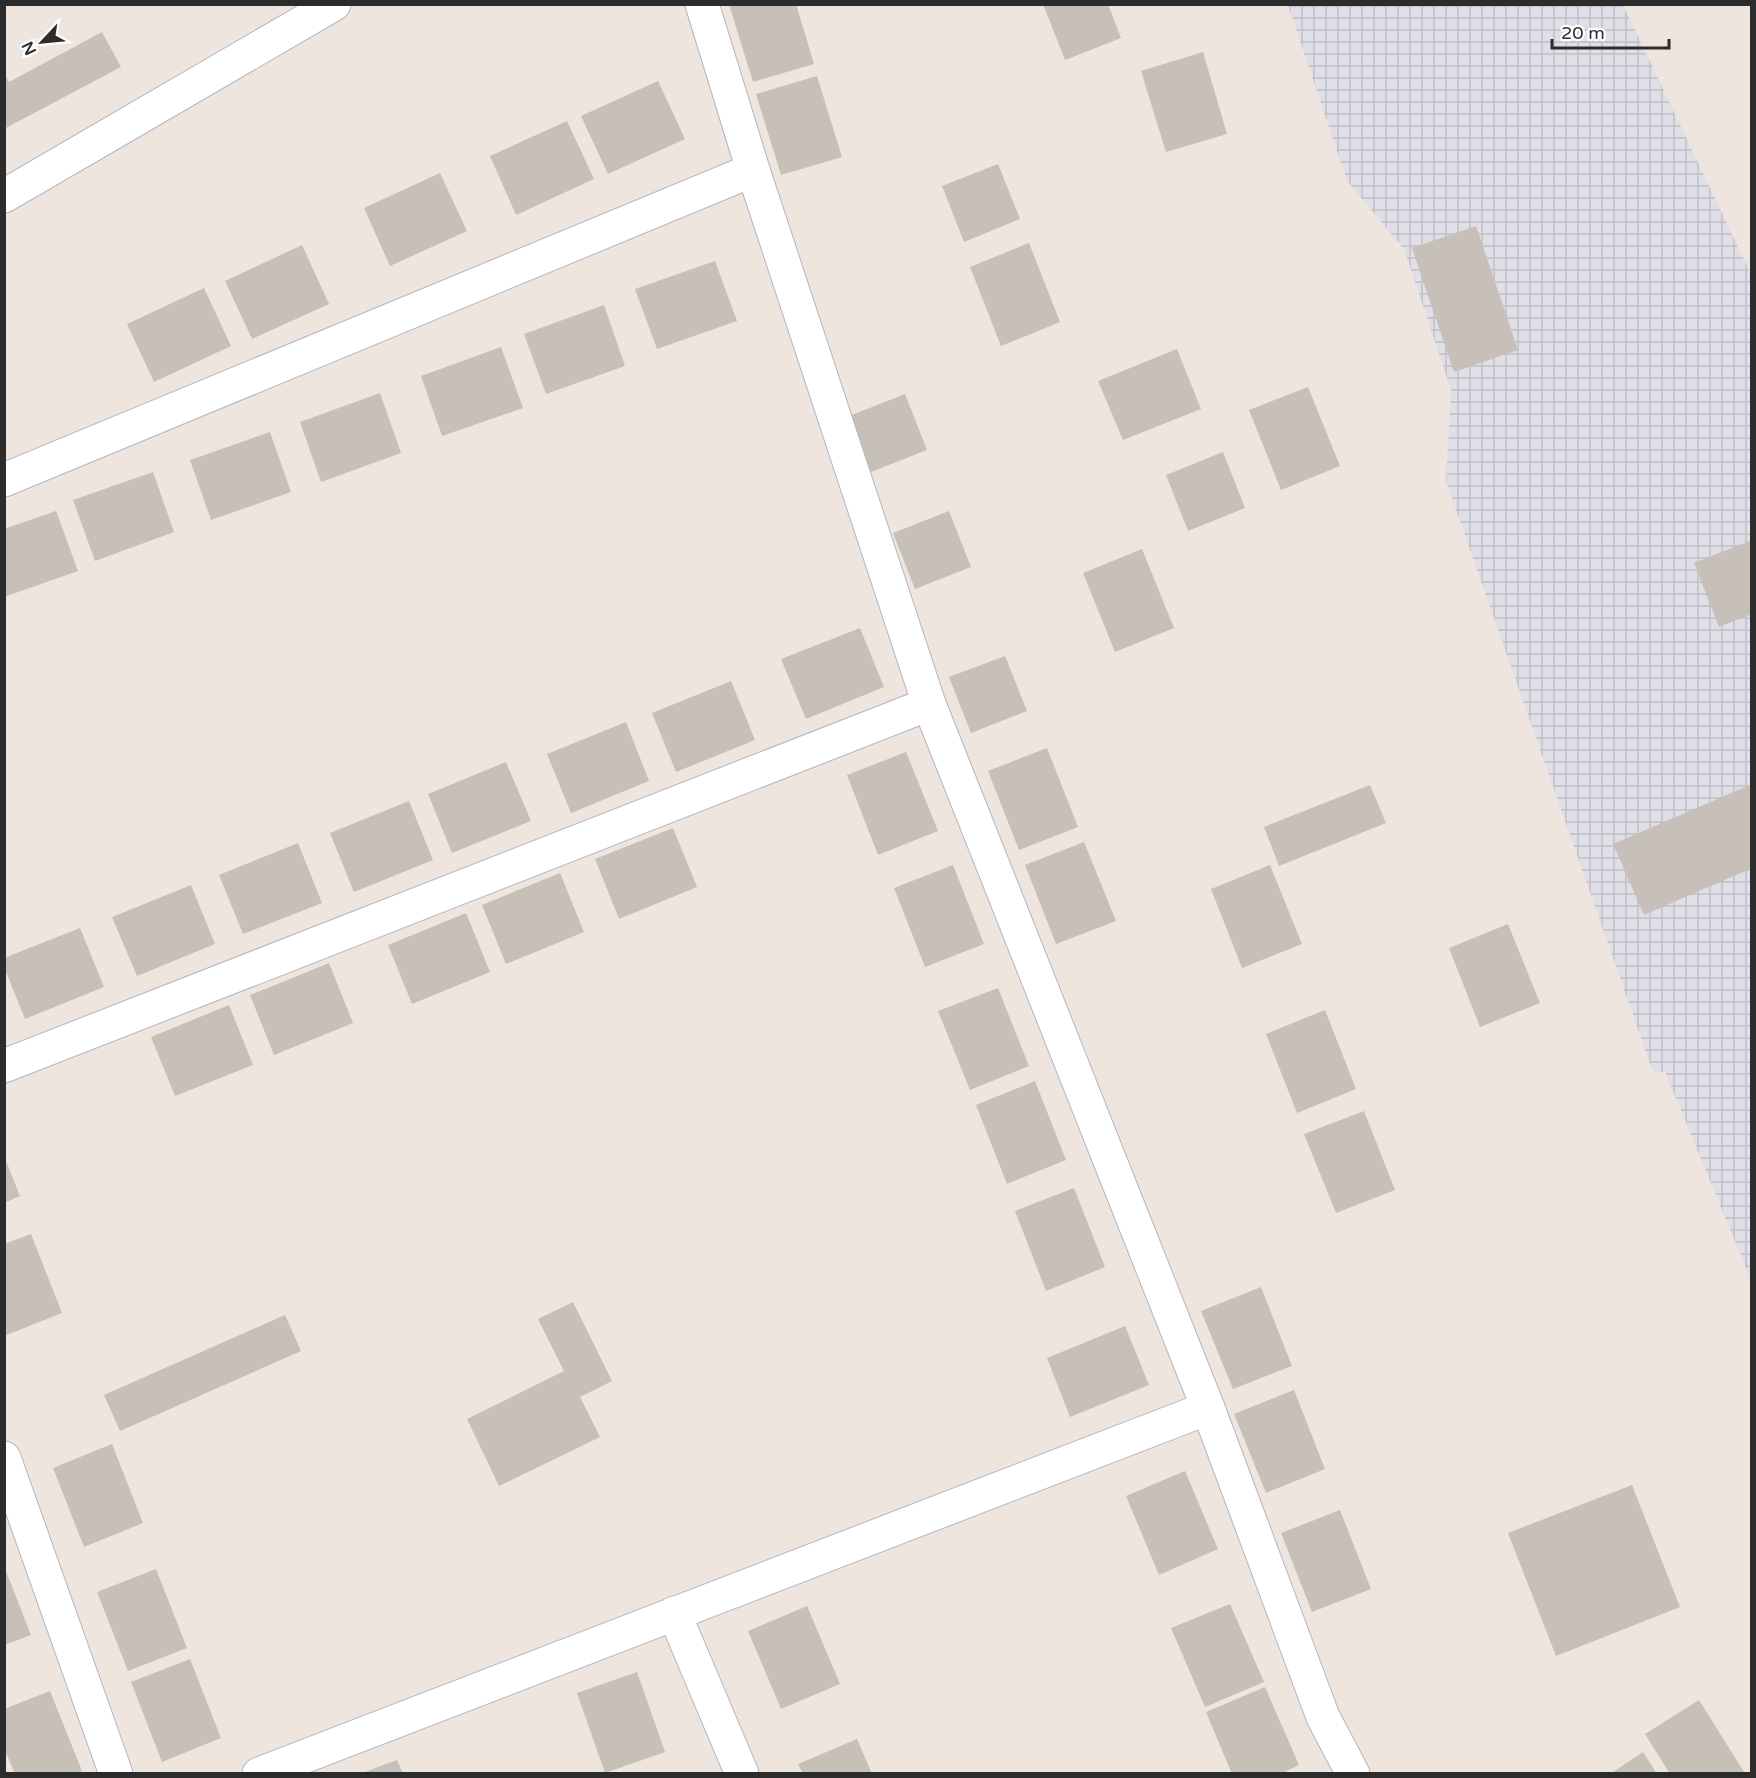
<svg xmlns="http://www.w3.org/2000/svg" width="1756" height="1778" font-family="'Varela Round',sans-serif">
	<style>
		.industrial { fill: url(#industrial-grid) }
		.building { fill: #c6c0b9 }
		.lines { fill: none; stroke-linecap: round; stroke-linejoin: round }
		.minor-casing { stroke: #b2b6c0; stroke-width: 35 }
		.minor { stroke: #fff; stroke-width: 33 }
	</style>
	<defs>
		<pattern id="industrial-grid" width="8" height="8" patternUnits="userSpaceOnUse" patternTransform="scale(1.5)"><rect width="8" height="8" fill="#e0dee7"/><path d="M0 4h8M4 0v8" fill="none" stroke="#c0bfc6"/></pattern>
	</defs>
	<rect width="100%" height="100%" fill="#eee5de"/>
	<polygon class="industrial" points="1288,5 1623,5 1751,274 1751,1280 1665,1072 1653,1072 1446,481 1451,390 1404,249 1347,181"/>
	<g class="building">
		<polygon points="729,4 796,4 814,64 753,82"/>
		<polygon points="1043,4 1108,4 1121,38 1065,60"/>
		<polygon points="102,32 121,67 4,129 4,73 9,82"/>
		<polygon points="1203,52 1227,134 1166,152 1141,71"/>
		<polygon points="817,76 842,157 781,175 756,94"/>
		<polygon points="658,81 685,139 608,174 581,116"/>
		<polygon points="567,121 594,179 516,215 490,156"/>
		<polygon points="998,164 1020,219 964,242 942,186"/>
		<polygon points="440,173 467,231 390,266 364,208"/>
		<polygon points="1476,226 1518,350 1454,372 1412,248"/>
		<polygon points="1029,243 1060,322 1001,346 970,267"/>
		<polygon points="302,245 329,304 252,339 225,281"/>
		<polygon points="715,261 737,321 657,349 635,289"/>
		<polygon points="204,288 231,346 154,382 127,324"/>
		<polygon points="604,305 625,366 546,394 524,334"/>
		<polygon points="501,347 523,408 442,436 421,376"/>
		<polygon points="1177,349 1201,409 1123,440 1098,381"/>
		<polygon points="1308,387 1340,466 1281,490 1249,410"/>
		<polygon points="380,393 401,453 321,482 300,422"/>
		<polygon points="905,394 927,450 871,472 849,416"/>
		<polygon points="270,432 291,492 211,520 190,460"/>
		<polygon points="1223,452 1245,508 1188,531 1166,475"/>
		<polygon points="153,472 174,532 95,561 73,500"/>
		<polygon points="56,511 78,571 4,597 4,529"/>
		<polygon points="949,511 971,567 915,589 893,533"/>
		<polygon points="1752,540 1752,614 1719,627 1694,563"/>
		<polygon points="1142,549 1174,628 1115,652 1083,573"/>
		<polygon points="860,628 884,687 806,719 781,659"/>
		<polygon points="1005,656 1027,711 971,733 949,677"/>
		<polygon points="731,681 755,740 676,772 652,713"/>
		<polygon points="626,722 649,781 571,813 547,754"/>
		<polygon points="1047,748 1078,827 1019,850 988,771"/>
		<polygon points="906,752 938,831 878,855 847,775"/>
		<polygon points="506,762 531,821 452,853 428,794"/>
		<polygon points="1752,784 1752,868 1644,915 1613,844"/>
		<polygon points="1370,785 1386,823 1279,866 1264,827"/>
		<polygon points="409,801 433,860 354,892 330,833"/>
		<polygon points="673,828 697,887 619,919 595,859"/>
		<polygon points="1084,842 1116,921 1056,944 1025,865"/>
		<polygon points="298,843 322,903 243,934 219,875"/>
		<polygon points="953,865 984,944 925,967 894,888"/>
		<polygon points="1270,865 1302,944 1242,968 1211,889"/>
		<polygon points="560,873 584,932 506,964 482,905"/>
		<polygon points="191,885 215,944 137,976 112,917"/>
		<polygon points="466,913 490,972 412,1004 388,945"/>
		<polygon points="1508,924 1540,1003 1480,1027 1449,948"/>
		<polygon points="80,928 104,987 25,1019 4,967 4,958"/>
		<polygon points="329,963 353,1023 274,1055 250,995"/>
		<polygon points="998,988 1029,1066 970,1090 938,1011"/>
		<polygon points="229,1005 253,1065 175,1096 151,1037"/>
		<polygon points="1325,1010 1356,1089 1297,1113 1266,1034"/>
		<polygon points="1035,1081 1066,1160 1007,1184 976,1105"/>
		<polygon points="1364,1111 1395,1190 1336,1213 1304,1134"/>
		<polygon points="4,1156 20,1196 4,1203"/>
		<polygon points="1074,1188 1105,1267 1046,1291 1015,1211"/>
		<polygon points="31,1234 62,1313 4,1336 4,1244"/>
		<polygon points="1261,1287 1292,1366 1233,1389 1201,1311"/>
		<polygon points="573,1302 612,1381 580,1397 600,1437 499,1486 467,1419 564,1371 538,1319"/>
		<polygon points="285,1315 301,1351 120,1431 104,1395"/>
		<polygon points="1125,1326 1149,1385 1070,1417 1047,1358"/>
		<polygon points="1294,1390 1325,1469 1266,1493 1234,1414"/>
		<polygon points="112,1444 143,1523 84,1547 53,1468"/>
		<polygon points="1185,1471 1218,1549 1159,1575 1126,1496"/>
		<polygon points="1632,1485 1680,1607 1556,1656 1508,1533"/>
		<polygon points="1340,1510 1371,1589 1312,1612 1281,1533"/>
		<polygon points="4,1566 31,1635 4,1645"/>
		<polygon points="156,1569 187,1648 128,1671 97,1592"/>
		<polygon points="1230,1604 1264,1682 1205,1707 1171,1628"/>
		<polygon points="807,1606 840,1684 781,1709 748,1631"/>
		<polygon points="190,1659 221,1738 162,1762 131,1682"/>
		<polygon points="637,1672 665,1752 605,1773 577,1693"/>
		<polygon points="1265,1687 1299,1765 1280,1774 1232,1774 1206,1712"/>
		<polygon points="50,1691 82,1771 74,1774 15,1774 4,1748 4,1709"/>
		<polygon points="1699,1700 1744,1772 1743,1774 1670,1774 1645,1734"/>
		<polygon points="857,1739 872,1774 803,1774 798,1764"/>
		<polygon points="1643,1752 1657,1774 1610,1774"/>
		<polygon points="397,1760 403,1774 362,1774 362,1773"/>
	</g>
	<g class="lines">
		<defs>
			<g id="minor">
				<polyline points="702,4 753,170 929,704 1208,1408 1323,1717 1353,1774"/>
				<polyline points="4,196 334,4"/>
				<polyline points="4,480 753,170"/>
				<polyline points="4,1066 929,704"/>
				<polyline points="4,1458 116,1774"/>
				<polyline points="674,1613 742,1774"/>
				<polyline points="259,1774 1208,1408"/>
			</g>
		</defs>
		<use href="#minor" class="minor-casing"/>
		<use href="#minor" class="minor"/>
	</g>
	<rect width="1756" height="1778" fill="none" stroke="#2c2c2c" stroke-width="12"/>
	<g transform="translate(42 42) rotate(244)" stroke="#ffffff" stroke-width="4.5" paint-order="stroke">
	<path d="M0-4.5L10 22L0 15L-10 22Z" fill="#2c2c2c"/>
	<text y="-9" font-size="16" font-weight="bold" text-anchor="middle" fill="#2c2c2c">N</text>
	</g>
	<path d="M1552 39v9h117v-9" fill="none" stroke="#2c2c2c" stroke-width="3"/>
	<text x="1561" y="39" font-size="18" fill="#2c2c2c" stroke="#ffffff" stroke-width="4.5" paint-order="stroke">20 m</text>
</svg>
